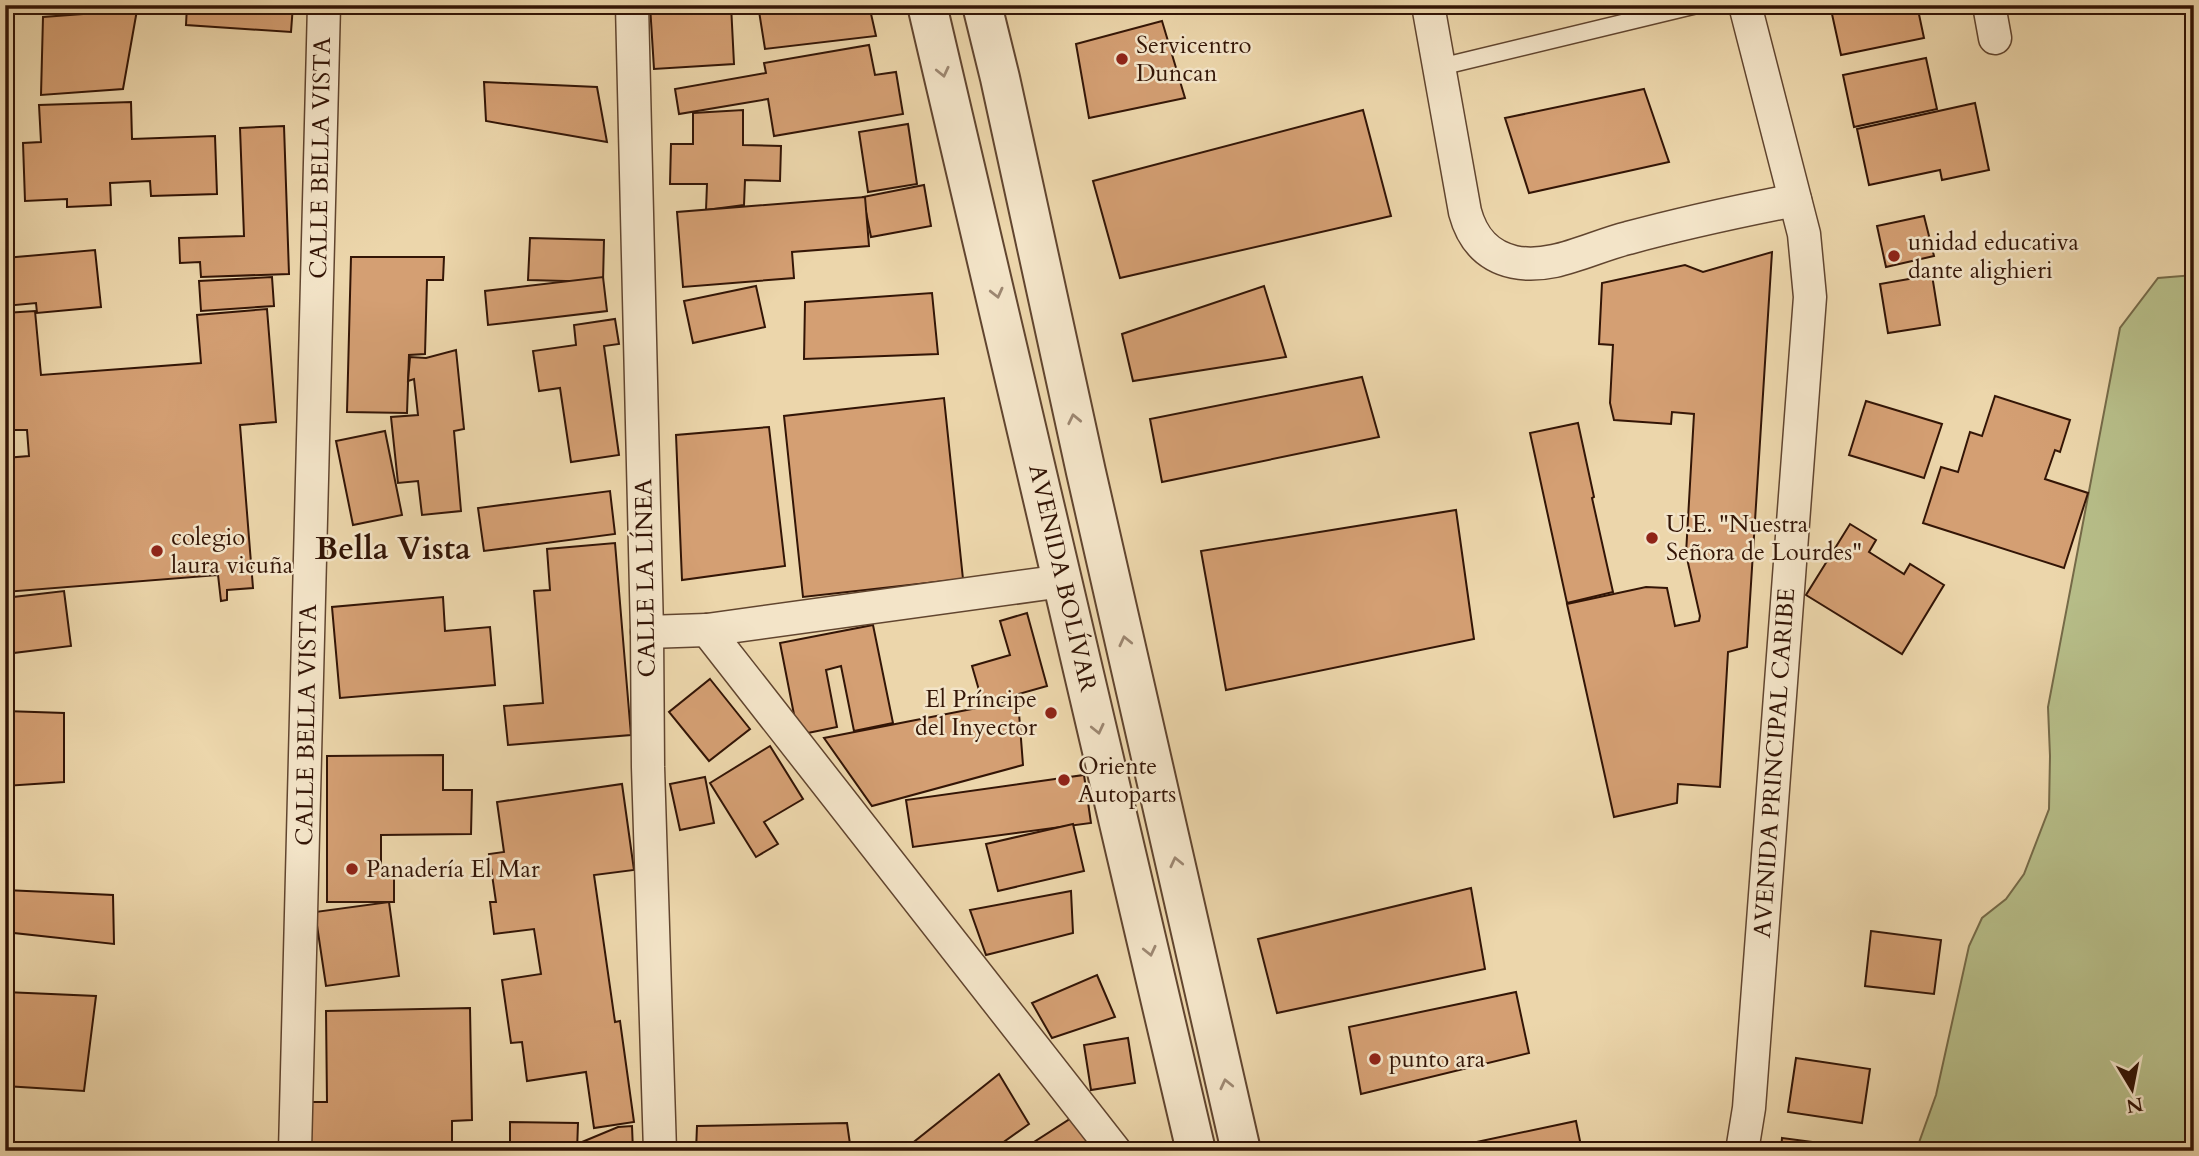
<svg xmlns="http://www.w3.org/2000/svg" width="2199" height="1156" font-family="Cardo,serif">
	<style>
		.green { fill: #b7be89; stroke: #756a48; stroke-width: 2 }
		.building { fill: #d49f73; stroke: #331506; stroke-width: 2 }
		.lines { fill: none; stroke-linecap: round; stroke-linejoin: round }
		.service-casing { stroke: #61452f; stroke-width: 19 }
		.minor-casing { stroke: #61452f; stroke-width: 35 }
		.tertiary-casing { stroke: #61452f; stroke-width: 42 }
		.service { stroke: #f3e4c8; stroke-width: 16 }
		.minor { stroke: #f3e4c8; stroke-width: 32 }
		.tertiary { stroke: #f3e4c8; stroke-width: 38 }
		.oneway { stroke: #9d8771 }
		.poi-dot { fill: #8f2418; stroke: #f3e4c8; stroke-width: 2.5 }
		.labels { text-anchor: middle; stroke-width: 5; stroke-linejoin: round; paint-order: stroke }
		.poi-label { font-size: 24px; fill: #331506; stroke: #f3e4c8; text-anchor: start }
		.street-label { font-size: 24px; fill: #331506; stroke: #f3e4c8 }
		.district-label { font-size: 32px; font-weight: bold; fill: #331506; stroke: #f3e4c8 }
	</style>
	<rect width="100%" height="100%" fill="#ecd6ab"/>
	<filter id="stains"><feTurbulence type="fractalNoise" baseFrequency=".00286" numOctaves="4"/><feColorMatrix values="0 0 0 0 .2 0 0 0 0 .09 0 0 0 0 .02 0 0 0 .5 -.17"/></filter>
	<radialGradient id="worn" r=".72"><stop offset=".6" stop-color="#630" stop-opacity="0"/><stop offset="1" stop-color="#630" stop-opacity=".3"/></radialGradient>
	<polygon class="green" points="2194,275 2194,1151 1916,1151 1936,1095 1969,946 1982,918 2006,899 2024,874 2049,809 2050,756 2048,707 2120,328 2158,278"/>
	<g class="building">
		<polygon points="187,5 293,5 291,32 186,25"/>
		<polygon points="650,5 731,5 734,64 654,69"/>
		<polygon points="758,5 869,5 876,36 765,49"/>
		<polygon points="1830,5 1917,5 1924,38 1841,55"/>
		<polygon points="137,10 123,89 41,95 43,17"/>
		<polygon points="1162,21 1185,98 1089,118 1076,44"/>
		<polygon points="869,45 875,75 896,72 903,114 774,136 768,99 679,114 675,89 766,73 764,63"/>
		<polygon points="1926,58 1937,109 1854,127 1843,75"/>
		<polygon points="484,82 597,87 607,142 486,121"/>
		<polygon points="1644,89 1669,162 1529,193 1505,118"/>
		<polygon points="2194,92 2194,149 2193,149 2187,93"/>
		<polygon points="131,102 132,139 215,136 217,194 151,196 150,181 110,183 111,205 67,207 67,199 25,201 23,143 41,142 39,105"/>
		<polygon points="1975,103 1989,170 1942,180 1940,170 1869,185 1857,129"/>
		<polygon points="743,110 743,145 781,146 780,181 745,180 744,205 706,210 707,184 670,184 671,144 693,144 693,113"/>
		<polygon points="1363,110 1391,216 1120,278 1093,181"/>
		<polygon points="908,124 917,184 868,192 859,132"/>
		<polygon points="284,126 289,274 201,277 200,262 180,263 179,238 244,236 240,128"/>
		<polygon points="924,185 931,226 871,237 863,197"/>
		<polygon points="865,197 869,246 792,252 794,278 683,287 677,212"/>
		<polygon points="1924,216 1934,256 1886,267 1877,226"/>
		<polygon points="530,238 604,240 603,282 528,280"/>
		<polygon points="95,250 101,307 37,313 36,303 5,306 5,258"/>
		<polygon points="1772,252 1747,647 1728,652 1720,787 1678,784 1677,803 1614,817 1567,604 1646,587 1667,588 1675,626 1699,621 1700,616 1686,554 1694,414 1672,412 1671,424 1614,420 1610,403 1613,345 1599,344 1602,283 1685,265 1703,272"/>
		<polygon points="351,257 444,257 443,280 427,280 425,354 409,355 407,413 347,412"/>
		<polygon points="1932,275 1940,325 1888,333 1880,284"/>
		<polygon points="272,277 274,306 201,311 199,281"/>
		<polygon points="603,277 607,311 488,325 485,291"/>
		<polygon points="756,286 765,327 693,343 684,301"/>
		<polygon points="1264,286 1286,357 1133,381 1122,334"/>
		<polygon points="932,293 938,354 804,359 805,302"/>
		<polygon points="267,309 276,422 240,425 253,588 227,590 227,600 221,601 218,575 5,592 5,458 29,456 27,430 12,430 5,343 5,313 35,311 41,375 201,363 197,315"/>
		<polygon points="615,319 619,344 604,346 619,455 571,462 560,388 539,391 533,351 576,345 574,325"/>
		<polygon points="456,350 464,429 454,431 461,511 422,515 418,481 398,483 391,417 418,415 414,379 408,381 410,357 426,358"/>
		<polygon points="1362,377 1379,437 1162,482 1150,419"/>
		<polygon points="1995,396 2070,420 2060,452 2055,450 2045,479 2088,493 2064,568 1923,523 1941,467 1958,472 1970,432 1982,436"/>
		<polygon points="944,398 963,579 803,597 784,416"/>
		<polygon points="1866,401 1942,424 1924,478 1849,455"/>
		<polygon points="1578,423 1594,497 1592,498 1613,592 1567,603 1530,433"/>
		<polygon points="769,427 785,566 682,580 676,435"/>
		<polygon points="385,431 402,515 353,525 336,441"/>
		<polygon points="610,491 615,534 484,551 478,508"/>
		<polygon points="1456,510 1474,639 1226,690 1201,551"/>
		<polygon points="1850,524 1876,540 1869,552 1904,574 1910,564 1944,585 1902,654 1806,595"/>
		<polygon points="615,543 631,735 508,745 504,706 543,703 534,591 550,590 547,549"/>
		<polygon points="64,591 71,646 5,654 5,598"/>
		<polygon points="443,597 445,631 490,627 495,685 340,698 332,607"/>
		<polygon points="1027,613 1047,686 983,704 972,666 1010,655 1000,621"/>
		<polygon points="873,625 893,723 854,731 841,666 826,670 837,727 798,735 780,643"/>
		<polygon points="710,679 750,729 709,761 669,712"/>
		<polygon points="1018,700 1023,765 872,806 824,738"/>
		<polygon points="5,711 64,713 64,782 5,786"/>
		<polygon points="770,746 803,799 764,822 778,844 756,857 710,783"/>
		<polygon points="443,755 443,790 472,790 471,834 381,835 381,872 394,872 394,902 327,902 327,756"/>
		<polygon points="1084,775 1091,823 913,847 906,800"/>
		<polygon points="705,777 714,823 680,830 670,784"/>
		<polygon points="622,784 634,870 594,875 615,1022 620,1021 634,1122 594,1128 586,1072 527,1081 522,1042 511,1043 502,980 541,974 534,929 494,934 490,902 496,902 489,854 504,852 497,802"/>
		<polygon points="1073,824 1084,871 998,891 986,844"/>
		<polygon points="1471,888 1485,969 1277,1013 1258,939"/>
		<polygon points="5,890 113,895 114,944 5,932"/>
		<polygon points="1071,891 1073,933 986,955 970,910"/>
		<polygon points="389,902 399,976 326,986 315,912"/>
		<polygon points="1871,931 1941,940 1934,994 1865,986"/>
		<polygon points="1097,975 1115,1017 1052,1038 1032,1003"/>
		<polygon points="5,992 96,996 84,1091 5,1086"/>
		<polygon points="1516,992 1529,1053 1361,1094 1349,1027"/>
		<polygon points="470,1008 472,1120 452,1121 452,1144 305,1148 303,1102 327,1102 326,1011"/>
		<polygon points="1128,1038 1135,1083 1091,1090 1084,1045"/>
		<polygon points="1796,1058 1870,1069 1862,1123 1788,1112"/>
		<polygon points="999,1074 1029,1124 991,1151 914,1151 910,1145"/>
		<polygon points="1073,1117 1094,1151 1020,1151"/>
		<polygon points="1576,1121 1582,1151 1434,1151"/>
		<polygon points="510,1122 578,1123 577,1151 510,1151"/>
		<polygon points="847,1123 851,1151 696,1151 697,1126"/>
		<polygon points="632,1126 633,1151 582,1151 582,1142 618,1127"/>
		<polygon points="1782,1138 1836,1145 1835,1151 1781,1151"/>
		<polygon points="115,1143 244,1149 244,1151 114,1151"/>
	</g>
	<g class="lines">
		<defs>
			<polyline id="service" points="1440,67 1697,5"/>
			<g id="minor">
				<polyline points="632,5 647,632 648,767 660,1151"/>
				<path d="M1428 5 1465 212C1472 238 1487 256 1514 262 1553 270 1591 247 1628 238 1683 223 1739 211 1795 200"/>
				<polyline points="1989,5 1995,38"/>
				<polyline points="707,630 1115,1151"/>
				<polyline points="647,632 707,630 1063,581"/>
				<polyline points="295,1151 324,5"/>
				<polyline points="1742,1151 1749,1108 1810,297 1804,234 1745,5"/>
			</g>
			<g id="tertiary">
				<path d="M927 5C1019 387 1108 769 1196 1151"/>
				<polyline points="982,5 1000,78 1086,472 1241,1151"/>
			</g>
		</defs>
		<use href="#service" class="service-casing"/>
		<use href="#minor" class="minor-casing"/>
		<use href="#tertiary" class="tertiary-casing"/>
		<use href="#service" class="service"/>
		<use href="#minor" class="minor"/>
		<use href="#tertiary" class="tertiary"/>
	</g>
	<defs><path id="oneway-chevron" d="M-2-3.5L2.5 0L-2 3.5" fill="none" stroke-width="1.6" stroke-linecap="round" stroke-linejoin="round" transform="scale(1.75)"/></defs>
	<g class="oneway">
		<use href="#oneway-chevron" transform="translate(943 72) rotate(77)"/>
		<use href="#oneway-chevron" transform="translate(997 293) rotate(76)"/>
		<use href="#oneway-chevron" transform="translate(1074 419) rotate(-102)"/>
		<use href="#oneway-chevron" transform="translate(1125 641) rotate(-103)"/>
		<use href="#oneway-chevron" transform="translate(1098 729) rotate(77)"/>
		<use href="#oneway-chevron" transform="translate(1176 862) rotate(-103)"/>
		<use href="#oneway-chevron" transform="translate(1150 951) rotate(77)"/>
		<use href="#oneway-chevron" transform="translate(1226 1084) rotate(-103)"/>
	</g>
	<g class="poi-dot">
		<circle cx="1122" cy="59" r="7"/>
		<circle cx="1894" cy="256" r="7"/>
		<circle cx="1652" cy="538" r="7"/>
		<circle cx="157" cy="551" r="7"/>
		<circle cx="1051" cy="713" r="7"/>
		<circle cx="1064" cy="780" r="7"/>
		<circle cx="352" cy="869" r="7"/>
		<circle cx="1375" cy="1059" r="7"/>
	</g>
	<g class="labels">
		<g class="poi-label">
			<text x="1136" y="53">Servicentro<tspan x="1136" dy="28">Duncan</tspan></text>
			<text x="1908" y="250">unidad educativa<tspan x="1908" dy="28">dante alighieri</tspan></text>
			<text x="1666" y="532">U.E. "Nuestra<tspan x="1666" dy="28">Señora de Lourdes"</tspan></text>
			<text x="171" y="545">colegio<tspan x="171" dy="28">laura vicuña</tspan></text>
			<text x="1037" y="707" text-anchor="end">El Príncipe<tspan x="1037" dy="28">del Inyector</tspan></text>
			<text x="1078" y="774">Oriente<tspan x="1078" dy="28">Autoparts</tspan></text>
			<text x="366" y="877">Panadería El Mar</text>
			<text x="1389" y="1067">punto ara</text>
		</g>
		<g class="street-label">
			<text transform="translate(320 158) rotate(-89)" y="8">CALLE BELLA VISTA</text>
			<text transform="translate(645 578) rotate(-91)" y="8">CALLE LA LÍNEA</text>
			<text transform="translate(1063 578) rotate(77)" y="8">AVENIDA BOLÍVAR</text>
			<text transform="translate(306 725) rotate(-89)" y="8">CALLE BELLA VISTA</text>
			<text transform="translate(1774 763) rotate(-86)" y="8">AVENIDA PRINCIPAL CARIBE</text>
		</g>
		<g class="district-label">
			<text x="393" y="559">Bella Vista</text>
		</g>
	</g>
	<rect width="2199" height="1156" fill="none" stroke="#ecd6ab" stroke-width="28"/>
	<rect x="7" y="7" width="2185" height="1142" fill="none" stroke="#331506" stroke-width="3.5"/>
	<rect x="14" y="14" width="2171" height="1128" fill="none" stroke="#331506" stroke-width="2"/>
	<g transform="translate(2132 1089) rotate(170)" stroke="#f3e4c8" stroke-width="5" paint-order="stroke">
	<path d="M0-5L12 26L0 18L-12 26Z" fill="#331506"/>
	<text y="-10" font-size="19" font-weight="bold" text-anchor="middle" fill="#331506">N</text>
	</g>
	<rect width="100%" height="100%" filter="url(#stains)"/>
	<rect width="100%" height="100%" fill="url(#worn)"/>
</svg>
